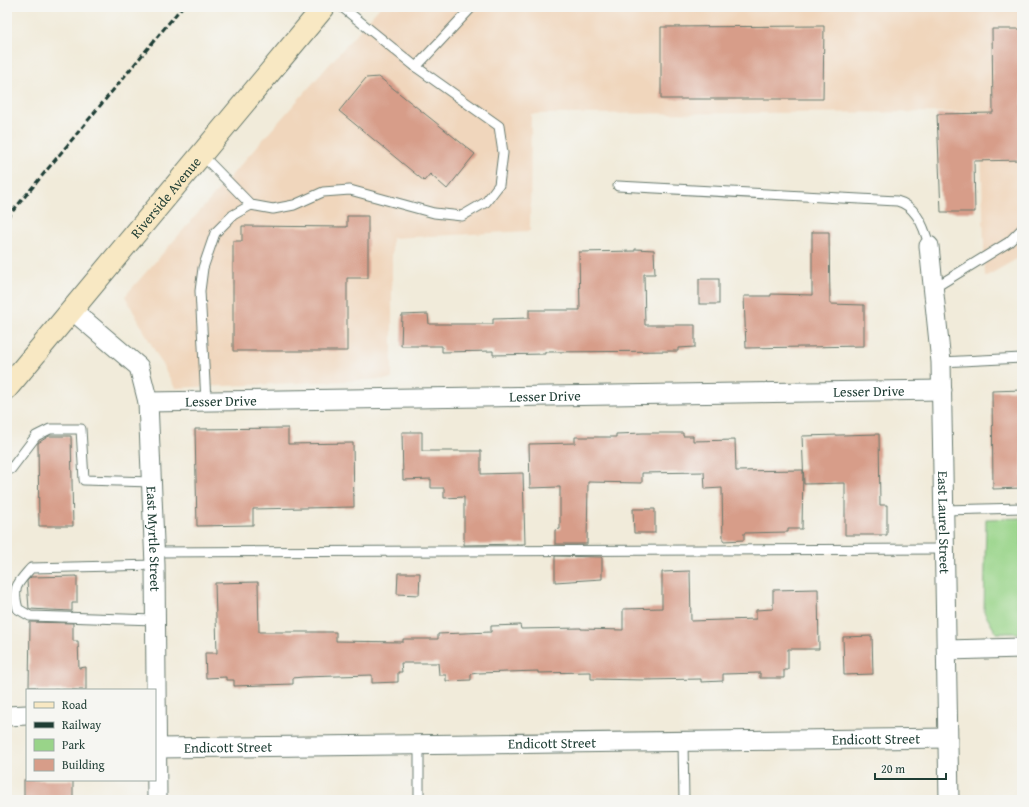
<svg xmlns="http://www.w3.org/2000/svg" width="1029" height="807" font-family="'Gentium Book Plus',serif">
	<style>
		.built { fill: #f0d6bc }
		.green { fill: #99d489; stroke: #5c885e }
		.building { fill: #d79d89 }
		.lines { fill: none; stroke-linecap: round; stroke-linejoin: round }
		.lane-casing { stroke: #687a6e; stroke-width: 11 }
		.street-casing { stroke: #687a6e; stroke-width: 21 }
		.secondary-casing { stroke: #687a6e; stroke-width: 24 }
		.lane { stroke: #fff; stroke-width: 9 }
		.street { stroke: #fff; stroke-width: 19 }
		.secondary { stroke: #f8e8c3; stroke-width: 22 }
		.rail { stroke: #1f3d34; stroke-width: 3; stroke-dasharray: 6 3; stroke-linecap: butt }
		.labels { text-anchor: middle; stroke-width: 4; stroke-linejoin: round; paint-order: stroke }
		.street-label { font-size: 14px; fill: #1f3d34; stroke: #f6f6f2 }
	</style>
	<rect width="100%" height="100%" fill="#f6f6f2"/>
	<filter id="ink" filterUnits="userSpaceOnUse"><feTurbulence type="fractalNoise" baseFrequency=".025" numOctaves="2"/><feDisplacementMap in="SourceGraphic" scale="8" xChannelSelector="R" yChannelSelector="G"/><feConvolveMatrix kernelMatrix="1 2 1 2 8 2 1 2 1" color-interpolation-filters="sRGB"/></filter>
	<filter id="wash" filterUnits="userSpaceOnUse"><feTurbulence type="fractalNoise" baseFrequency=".012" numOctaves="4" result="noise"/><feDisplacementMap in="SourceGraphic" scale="16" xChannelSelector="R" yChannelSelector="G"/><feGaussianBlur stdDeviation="0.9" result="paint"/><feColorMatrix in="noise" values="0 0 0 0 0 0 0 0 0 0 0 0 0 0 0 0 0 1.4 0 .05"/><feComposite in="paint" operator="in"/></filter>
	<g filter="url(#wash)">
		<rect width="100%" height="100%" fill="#f1ebda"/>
		<polygon class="built" points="380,7 1022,7 1022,256 985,277 980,112 531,114 530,231 392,238 392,379 175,388 125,296"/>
		<polygon class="green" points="1022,518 1022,633 996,633 984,612 986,519"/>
		<g id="blocks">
			<g class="building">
				<polygon points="824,26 823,99 661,99 661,27"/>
				<polygon points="992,29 1022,29 1022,160 974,161 975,212 941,212 937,114 993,113"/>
				<polygon points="379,77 475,154 447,189 430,174 424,181 339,111 366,78"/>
				<polygon points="347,216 368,216 368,278 347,278 347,351 233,351 233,241 242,241 242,226 347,227"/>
				<polygon points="812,232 829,232 830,304 864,305 864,346 746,348 744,296 771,296 771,294 812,295"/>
				<polygon points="635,249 654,250 655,274 644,274 645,325 695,325 695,347 678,348 678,351 545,352 545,354 493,355 493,351 442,352 442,346 401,346 402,315 428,314 429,324 493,324 493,319 529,318 529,310 580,310 579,252 635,251"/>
				<rect x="699" y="279" width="20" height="25"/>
				<polygon points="1022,390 1022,488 993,489 992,391"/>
				<polygon points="288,428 288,444 353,443 354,507 253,509 253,525 197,526 195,429"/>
				<polygon points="402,432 422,432 422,451 481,451 481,474 523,473 525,544 464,545 464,497 444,498 444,488 431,488 431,479 403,480"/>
				<polygon points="643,433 683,433 683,436 693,436 693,441 735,440 736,471 803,470 802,529 788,529 788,532 744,533 744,540 723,541 722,488 705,489 704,472 642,473 642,483 588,482 587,544 555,544 555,530 560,529 560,487 530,488 529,444 575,443 575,437 616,437 616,434"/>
				<polygon points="879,434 880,505 887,505 887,535 845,535 845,483 804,484 802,436"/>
				<polygon points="49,436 71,436 73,526 39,526 38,443"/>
				<polygon points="633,509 655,509 655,533 634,533"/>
				<polygon points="555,556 602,557 602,579 555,582"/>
				<polygon points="690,571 691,621 756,619 756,610 773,609 773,590 818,589 819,649 788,649 788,670 784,670 784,678 760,678 760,673 723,674 723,681 701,682 701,679 645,680 591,679 591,672 588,672 538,673 538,671 478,673 471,674 471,680 446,681 446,675 439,675 438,663 401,663 402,672 398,672 398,682 372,683 372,675 303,677 293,678 293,684 234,686 234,680 226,680 226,677 206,678 205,653 217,653 215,583 258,582 259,632 336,632 336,641 403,642 403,639 438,639 438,634 491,632 491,626 520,625 521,629 581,628 581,629 623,630 623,609 662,608 662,572"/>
				<polygon points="398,573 420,573 419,595 397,594"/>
				<polygon points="77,576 77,603 72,603 72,611 29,609 27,581 31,577"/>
				<polygon points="30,622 73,623 73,641 78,641 79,668 86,667 86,690 36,690 36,687 29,687"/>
				<polygon points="872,636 873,674 844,675 843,637"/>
				<rect x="24" y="780" width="49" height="20"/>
			</g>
		</g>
	</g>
	<g filter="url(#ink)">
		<use href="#blocks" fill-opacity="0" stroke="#687a6e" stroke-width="1"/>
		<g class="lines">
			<defs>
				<g id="lane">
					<polyline points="342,7 416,67 472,7"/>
					<polyline points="201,154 251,205 273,209 294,205 323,192 350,190 434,213 462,216 486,202 499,185 503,153 499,126 416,67"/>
					<path d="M618 186 897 201C917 206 925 229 929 246"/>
					<polyline points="934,288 1009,242 1022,229"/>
					<polyline points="941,362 1022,358"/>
					<polyline points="206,401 200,291 203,268 215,233 233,215 251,205"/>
					<polyline points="7,466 11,469 36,436 50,429 81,429 84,480 152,482"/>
					<polyline points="944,510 1022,508"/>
					<polyline points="154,552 945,549"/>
					<path d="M155 565 31 568C17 584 12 587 18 609L30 616 155 620"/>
					<polyline points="683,742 684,800"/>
					<polyline points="419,745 419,800"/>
				</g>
				<g id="street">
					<path id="s1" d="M929 246 941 362 949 800"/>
					<path id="s2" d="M72 310 139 367 148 402 155 565 157 800"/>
					<path id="s3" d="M148 402 942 390"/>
					<polyline points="947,650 1022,648"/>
					<polyline points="7,716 27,715"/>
					<path id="s4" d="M157 748 948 738"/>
				</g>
				<g id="secondary">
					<path id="s5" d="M7 388 324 7"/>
				</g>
			</defs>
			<use href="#lane" class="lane-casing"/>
			<use href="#street" class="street-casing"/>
			<use href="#secondary" class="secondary-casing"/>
			<use href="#lane" class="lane"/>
			<use href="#street" class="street"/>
			<use href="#secondary" class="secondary"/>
			<polyline class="rail" points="7,218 182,7"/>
		</g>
	</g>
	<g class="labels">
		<g class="street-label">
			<text dy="5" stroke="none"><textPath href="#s5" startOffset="248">Riverside Avenue</textPath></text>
			<text dy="5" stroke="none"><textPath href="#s3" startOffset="721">Lesser Drive</textPath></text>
			<text dy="5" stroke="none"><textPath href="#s3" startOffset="397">Lesser Drive</textPath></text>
			<text dy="5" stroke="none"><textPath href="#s3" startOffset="73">Lesser Drive</textPath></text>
			<text dy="5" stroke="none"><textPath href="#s1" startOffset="277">East Laurel Street</textPath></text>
			<text dy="5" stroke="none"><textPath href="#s2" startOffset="261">East Myrtle Street</textPath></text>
			<text dy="5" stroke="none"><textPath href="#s4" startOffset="719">Endicott Street</textPath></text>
			<text dy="5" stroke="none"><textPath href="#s4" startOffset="395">Endicott Street</textPath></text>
			<text dy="5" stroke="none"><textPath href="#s4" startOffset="71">Endicott Street</textPath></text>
		</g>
	</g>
	<rect width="1029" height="807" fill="none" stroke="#f6f6f2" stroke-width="24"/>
	<rect x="26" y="689" width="130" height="92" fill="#f6f6f2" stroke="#a0aca6"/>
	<rect x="34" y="702" width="20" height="6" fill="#f8e8c3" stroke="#a0aca6"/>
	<text x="62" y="709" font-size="12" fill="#1f3d34">Road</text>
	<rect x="34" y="722" width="20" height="6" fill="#1f3d34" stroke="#a0aca6"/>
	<text x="62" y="729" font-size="12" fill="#1f3d34">Railway</text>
	<rect x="34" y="739" width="20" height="12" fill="#99d489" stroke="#a0aca6"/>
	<text x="62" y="749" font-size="12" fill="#1f3d34">Park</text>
	<rect x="34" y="759" width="20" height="12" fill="#d79d89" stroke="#a0aca6"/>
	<text x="62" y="769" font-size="12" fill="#1f3d34">Building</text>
	<path d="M875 773v6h71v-6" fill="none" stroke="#1f3d34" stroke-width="2"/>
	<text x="881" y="773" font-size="12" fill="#1f3d34" stroke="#f6f6f2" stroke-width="3" paint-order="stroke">20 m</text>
</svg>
